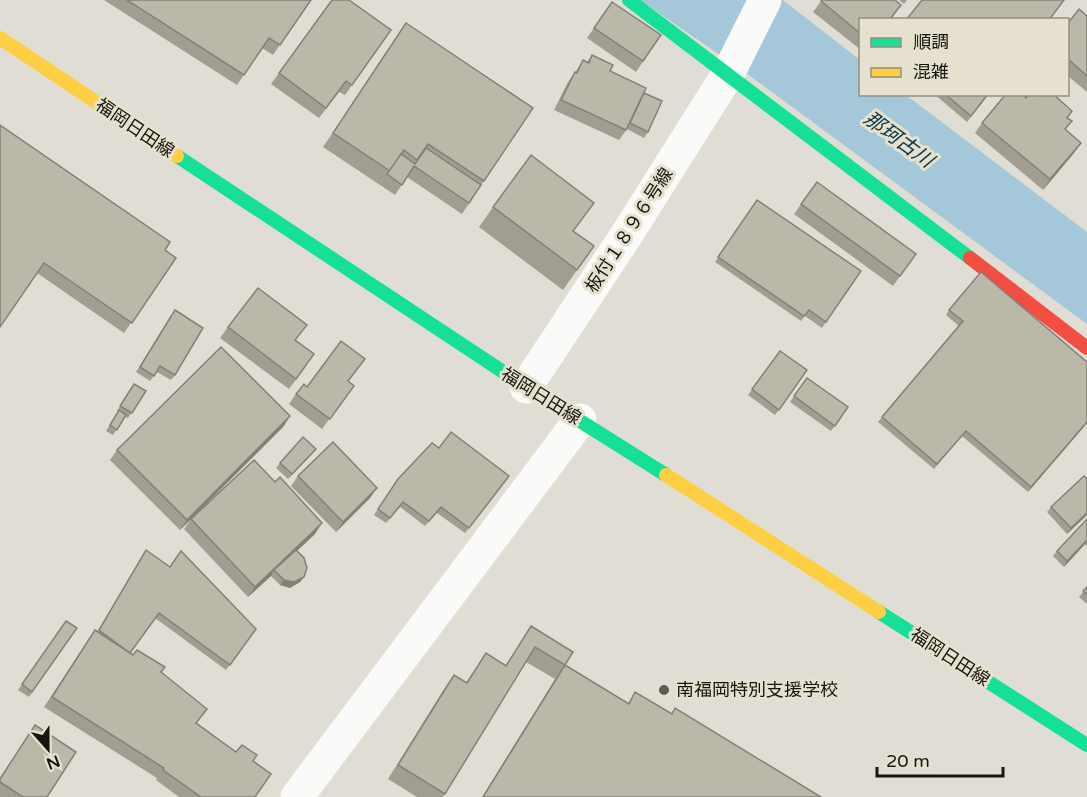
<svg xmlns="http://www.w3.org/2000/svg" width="1087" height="797" font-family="'Varela Round','Noto Sans JP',sans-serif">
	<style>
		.water { fill: #a5c7da }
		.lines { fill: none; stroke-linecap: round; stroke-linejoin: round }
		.street { stroke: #fafaf9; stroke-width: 33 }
		.fast { stroke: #16e098; stroke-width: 14 }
		.slow { stroke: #ffcf43; stroke-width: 14 }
		.jam { stroke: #f24e42; stroke-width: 14 }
		.wall { fill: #a19e91 }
		.shaded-wall { fill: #838176 }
		.building { fill: #bbb8a9; stroke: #838176; stroke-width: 1.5 }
		.poi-dot { fill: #5d5b53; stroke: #e6e1ce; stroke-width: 2 }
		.labels { text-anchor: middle; stroke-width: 6; stroke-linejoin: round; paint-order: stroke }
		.street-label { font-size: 18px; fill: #16140e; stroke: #e6e1ce }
		.poi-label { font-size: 18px; fill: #16140e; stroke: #e6e1ce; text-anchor: start }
		.water-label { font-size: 20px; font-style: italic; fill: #0a3349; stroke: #e6e1ce }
	</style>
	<rect width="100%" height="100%" fill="#e0ded4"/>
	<polygon class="water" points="640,0 783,0 860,60 860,94 906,95 1087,232 1087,324 746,73"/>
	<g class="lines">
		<g class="street">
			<polyline points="526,387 627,234 728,74 765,0"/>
			<polyline points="297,797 580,420"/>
		</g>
		<g class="fast">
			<polyline points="629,0 970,258"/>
			<polyline points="177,156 526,387 666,475"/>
			<polyline points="879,612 1087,745"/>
		</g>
		<g class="slow">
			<polyline points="0,38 177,156"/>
			<polyline points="666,475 879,612"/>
		</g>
		<polyline class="jam" points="970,258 1087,348"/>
	</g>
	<g class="wall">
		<polygon points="104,0 311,0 273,55 262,48 237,85"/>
		<polygon points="332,0 391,30 345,95 339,92 319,118 271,84"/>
		<polygon points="822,0 901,5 891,20 861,20 861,50 813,12"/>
		<polygon points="899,0 907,0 904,4"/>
		<polygon points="612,2 661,35 636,72 587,38"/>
		<polygon points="1087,16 1087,92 1068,76 1068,23"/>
		<polygon points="406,23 484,181 462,214 407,177 395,195 323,147"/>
		<polygon points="592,55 610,71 644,93 648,132 644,138 627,129 619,140 554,110 568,82 576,71 583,60 587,62"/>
		<polygon points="934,94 989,94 967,122"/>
		<polygon points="1026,98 1067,118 1066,130 1074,153 1043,190 975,133 982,123"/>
		<polygon points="0,125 176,258 124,333 37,273"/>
		<polygon points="817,182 916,254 893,286 794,214"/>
		<polygon points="757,200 861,271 822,328 805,316 801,321 715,262"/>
		<polygon points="493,207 574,231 594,246 563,290 479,227"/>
		<polygon points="949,310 1087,362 1087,423 1028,492 962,436 934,469 878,422 959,326 946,315"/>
		<polygon points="171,315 175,375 171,380 157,372 150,381 136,372"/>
		<polygon points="228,327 295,340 307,365 289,389 220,338"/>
		<polygon points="780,351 807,370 775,415 748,395"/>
		<polygon points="358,369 348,382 354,386 322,429 289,404 296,394 307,387"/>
		<polygon points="807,378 848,407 831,431 790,402"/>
		<polygon points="134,384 146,391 128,418 125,417 113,435 106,431 118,412 117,411"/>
		<polygon points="290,416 283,427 180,530 110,460 117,450"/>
		<polygon points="439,448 509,476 465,533 437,513 425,526 400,507 386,523 374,515 398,479"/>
		<polygon points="312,454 288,479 276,468 280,463"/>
		<polygon points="298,476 370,498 336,532 291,486"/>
		<polygon points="1051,507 1087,515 1067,534 1047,512"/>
		<polygon points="191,519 315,534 297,551 304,577 300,582 290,588 280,585 271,576 248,597 184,529"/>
		<polygon points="1087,519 1087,547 1085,544 1064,567 1053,556 1057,551"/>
		<polygon points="146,550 256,629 226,670 155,618 130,653 161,672 197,723 236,752 253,761 255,797 179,797 156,780 157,778 44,707 88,640 98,631"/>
		<polygon points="1087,587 1087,604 1079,597"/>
		<polygon points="66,621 77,628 29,697 18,690"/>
		<polygon points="531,626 565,665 628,703 635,692 671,714 675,708 821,797 482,797 555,679 526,662 443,797 417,797 388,779 444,689 454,675 466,683 486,653 506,665"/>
		<polygon points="35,725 47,797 0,797 0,778"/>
	</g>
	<g class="shaded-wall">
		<polygon points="1081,143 1074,153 1043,190 1050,179"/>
		<polygon points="290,416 283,427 180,530 187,520"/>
		<polygon points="1087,422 1087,423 1028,492 1031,487"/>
		<polygon points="316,449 312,454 288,479 292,474"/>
		<polygon points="377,488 370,498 336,532 343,522"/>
		<polygon points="1087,513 1087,515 1067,534 1071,528"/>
		<polygon points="322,523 315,534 275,571 274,570 271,576 248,597 255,587"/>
		<polygon points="1087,540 1085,544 1064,567 1067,561"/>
		<polygon points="304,577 300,582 290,588 280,585 284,580"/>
	</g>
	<g class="building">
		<polygon points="127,0 311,0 280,45 269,38 244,75"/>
		<polygon points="332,0 349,0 391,30 352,85 346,81 326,108 279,73"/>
		<polygon points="822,0 895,0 901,5 889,20 861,20 861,34 821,1"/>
		<polygon points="922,0 1064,0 1049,20 906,20"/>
		<polygon points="612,2 661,35 643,61 594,28"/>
		<polygon points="1079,9 1087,16 1087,76 1068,59 1068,23"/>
		<polygon points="406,23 533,108 484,181 428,144 417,160 404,150 390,171 333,133"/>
		<polygon points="592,55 613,65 610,71 646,88 626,130 561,100 575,72 577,73 583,60 589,63"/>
		<polygon points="644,93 662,101 648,132 630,123"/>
		<polygon points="945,94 988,94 971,116"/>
		<polygon points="1006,94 1023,94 1026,98 1029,94 1039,94 1041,96 1042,94 1053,94 1072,111 1067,118 1072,121 1065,129 1081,143 1050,179 982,123"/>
		<polygon points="0,125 170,242 165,250 176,258 132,323 44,263 0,327"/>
		<polygon points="426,148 481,185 469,203 414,166 402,185 387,174 401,154 415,164"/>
		<polygon points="531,155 594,203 573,231 594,246 577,270 493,207"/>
		<polygon points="817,182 916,254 900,276 801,204"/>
		<polygon points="757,200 861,271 826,322 809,310 804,316 718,257"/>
		<polygon points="981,272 1087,362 1087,422 1031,487 966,431 937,464 882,417 963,321 949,310"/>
		<polygon points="258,288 307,325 295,340 314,354 296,379 228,327"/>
		<polygon points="175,310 203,328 175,375 160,366 154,376 140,367"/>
		<polygon points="341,341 365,359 348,381 354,386 330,419 296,394 304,384 307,387"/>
		<polygon points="221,347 290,416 187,520 117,450"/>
		<polygon points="780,351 807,370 779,410 752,389"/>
		<polygon points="807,378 848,407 835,426 794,396"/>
		<polygon points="134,384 146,391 132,413 120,406"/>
		<polygon points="119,410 126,415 117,430 110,425"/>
		<polygon points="451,432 509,476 469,528 441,507 429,521 403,502 390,518 378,509 398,479 432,443 439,448"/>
		<polygon points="303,437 316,449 292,474 280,463"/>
		<polygon points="333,442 377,488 343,522 298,476"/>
		<polygon points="254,460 275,482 280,477 322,523 255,587 191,519"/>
		<polygon points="1084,476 1087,479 1087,513 1071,528 1051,507"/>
		<polygon points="1087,519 1087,540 1067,561 1057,551"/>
		<polygon points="146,550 170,567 181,551 256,629 230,665 159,613 130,653 99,630"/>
		<polygon points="296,550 304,558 307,568 304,577 294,582 284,580 274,570"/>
		<polygon points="1087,587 1087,595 1083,591"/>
		<polygon points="66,621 77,628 32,692 22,684"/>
		<polygon points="531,626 573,652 565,665 535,647 445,794 398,765 454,675 467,683 486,653 506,666"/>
		<polygon points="95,630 133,655 137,650 165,667 161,672 207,709 196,723 236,752 242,745 257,755 253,761 271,774 255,797 201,797 163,770 164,768 52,697"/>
		<polygon points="565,665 629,704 635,692 672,714 675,708 821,797 483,797"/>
		<polygon points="35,725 76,752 47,797 23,797 0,782 0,779"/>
	</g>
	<circle class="poi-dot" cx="664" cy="690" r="6"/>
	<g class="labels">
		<g class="street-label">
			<text transform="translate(135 128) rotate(34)" y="6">福岡日田線</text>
			<text transform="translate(629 230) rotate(-57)" y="6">板付１８９６号線</text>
			<text transform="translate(541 396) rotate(32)" y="6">福岡日田線</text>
			<text transform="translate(950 657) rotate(33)" y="6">福岡日田線</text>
		</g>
		<g class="poi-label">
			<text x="676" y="696">南福岡特別支援学校</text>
		</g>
		<g class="water-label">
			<text transform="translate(899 139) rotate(36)" y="7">那珂古川</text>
		</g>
	</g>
	<rect x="859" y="18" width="210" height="78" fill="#e6e1ce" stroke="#938f81" stroke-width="1.5"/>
	<rect x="871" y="38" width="30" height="9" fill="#16e098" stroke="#938f81" stroke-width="1.5"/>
	<text x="913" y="48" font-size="18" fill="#16140e">順調</text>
	<rect x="871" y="68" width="30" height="9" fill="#ffcf43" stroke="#938f81" stroke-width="1.5"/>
	<text x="913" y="78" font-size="18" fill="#16140e">混雑</text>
	<g transform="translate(48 749) rotate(159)" stroke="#e6e1ce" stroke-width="4.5" paint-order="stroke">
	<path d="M0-4.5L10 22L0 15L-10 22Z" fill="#16140e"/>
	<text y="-9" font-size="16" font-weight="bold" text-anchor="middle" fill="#16140e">N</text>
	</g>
	<path d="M877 767v9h126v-9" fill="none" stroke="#16140e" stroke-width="3"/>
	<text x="886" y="767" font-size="18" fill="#16140e" stroke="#e6e1ce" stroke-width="4.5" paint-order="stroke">20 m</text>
</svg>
